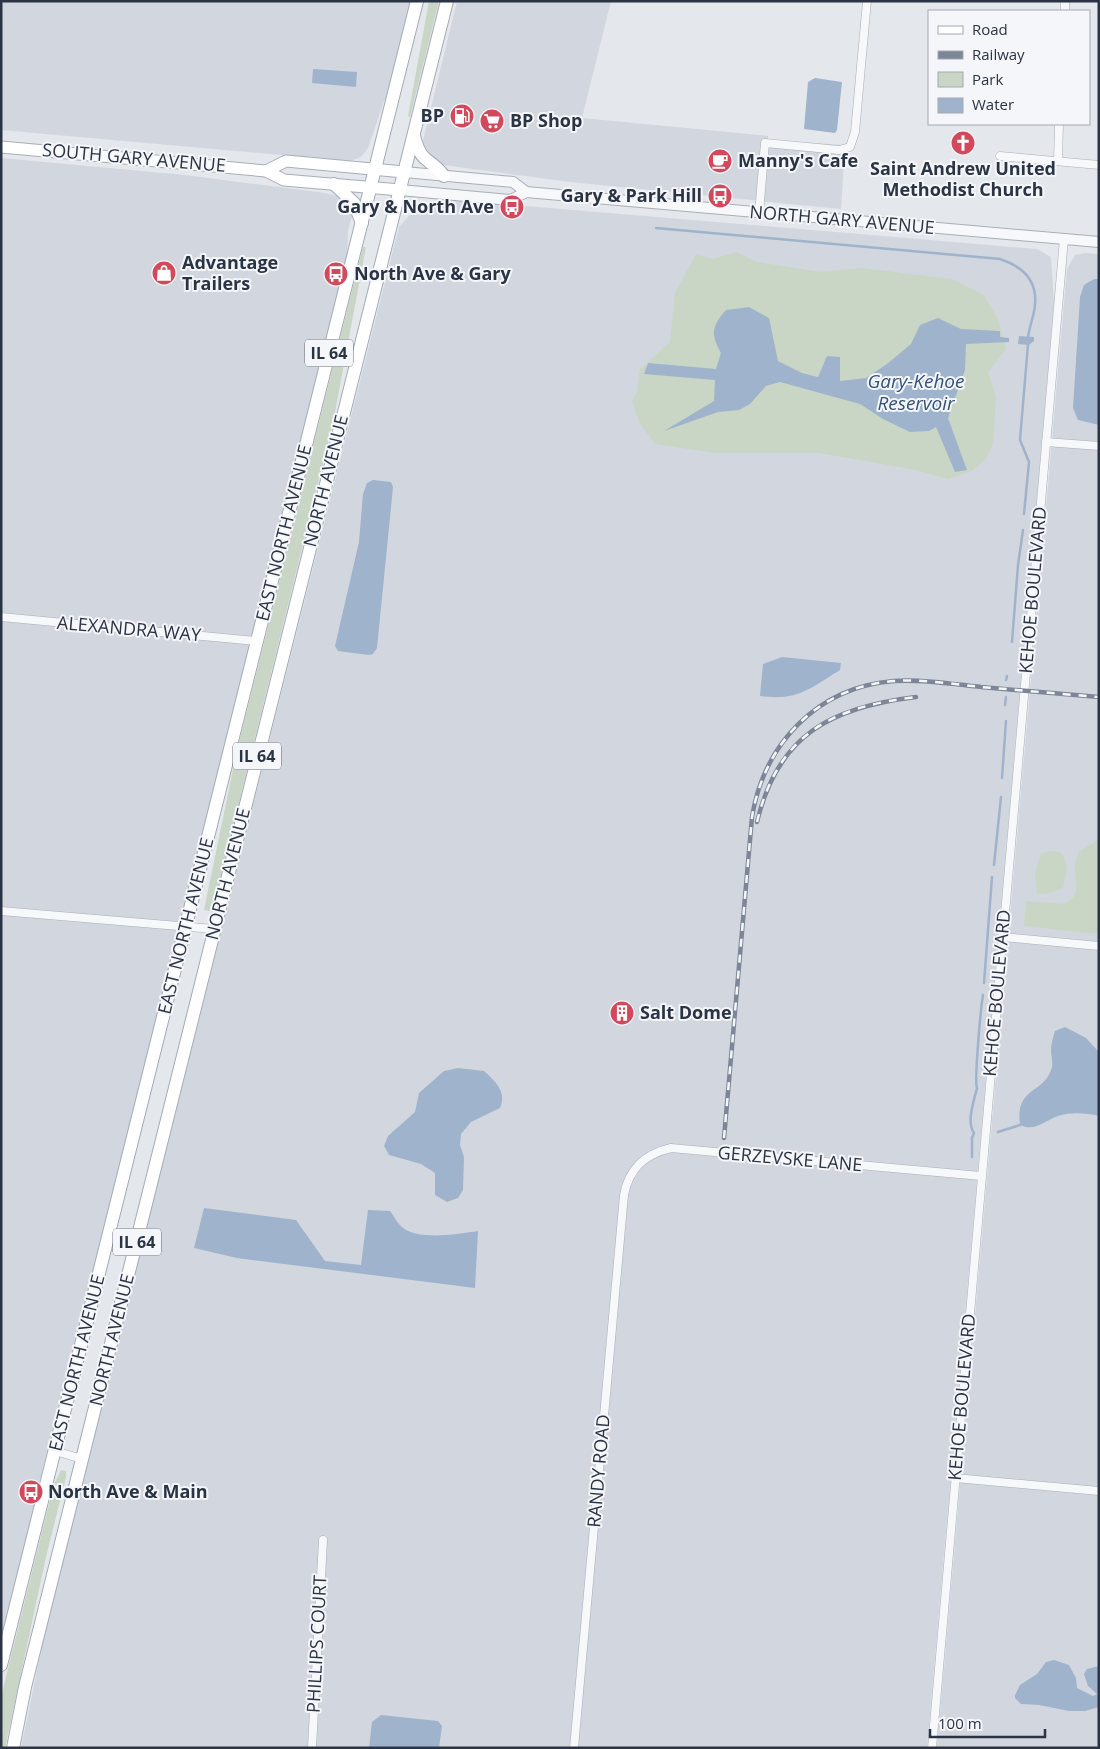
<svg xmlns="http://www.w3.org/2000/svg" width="1100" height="1749" font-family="'Open Sans',sans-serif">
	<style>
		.built { fill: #d2d6de }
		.green { fill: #c9d6c5 }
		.water { fill: #9fb4cc }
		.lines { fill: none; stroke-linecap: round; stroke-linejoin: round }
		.stream { stroke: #9fb4cc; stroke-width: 2.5 }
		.minor-casing { stroke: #a9aeb7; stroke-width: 9 }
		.tertiary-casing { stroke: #a9aeb7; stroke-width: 12 }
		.secondary-casing { stroke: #a9aeb7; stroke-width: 13 }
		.primary-casing { stroke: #a3abb8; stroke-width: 14 }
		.minor { stroke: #f7f8fa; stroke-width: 8 }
		.tertiary { stroke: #f7f8fa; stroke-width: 10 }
		.secondary { stroke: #fff; stroke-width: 11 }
		.primary { stroke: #fff; stroke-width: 12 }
		.rail-casing { stroke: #7d8696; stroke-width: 4.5 }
		.rail { stroke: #f4f6f9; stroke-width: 2.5; stroke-dasharray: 8; stroke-linecap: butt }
		.labels { text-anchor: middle; stroke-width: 4; stroke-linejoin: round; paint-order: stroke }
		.shield { fill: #f4f6f9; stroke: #676e7b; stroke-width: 1 }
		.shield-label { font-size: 16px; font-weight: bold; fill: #2b3445 }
		.poi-label { font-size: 18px; font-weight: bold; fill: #2b3445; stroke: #f4f6f9; text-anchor: start }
		.street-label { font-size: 18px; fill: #2b3445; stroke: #f4f6f9 }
		.water-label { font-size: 19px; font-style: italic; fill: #34527a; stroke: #f4f6f9 }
	</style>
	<rect width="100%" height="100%" fill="#e4e7ec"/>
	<g class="built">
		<polygon points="1,1 412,1 399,58 368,148 361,157 350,161 1,130"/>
		<polygon points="457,1 611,1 582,118 768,136 768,140 845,145 841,209 570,182 436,164 429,160 422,145"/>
		<polygon points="1,158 185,175 325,193 340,197 354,210 348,230 347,263 43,1467 1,1645"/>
		<polygon points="455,200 1037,249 1051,257 1054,303 927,1748 21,1748 58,1570 71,1527 399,227 418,206"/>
		<polygon points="1085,253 1099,254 1099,1748 937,1748 1067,269 1075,255"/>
	</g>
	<g class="green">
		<polygon points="429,1 439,1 410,117 408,116"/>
		<polygon points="363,247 366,247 333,423 216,895 210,911 204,910 236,755"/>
		<polygon points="736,252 757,262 820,272 862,268 952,279 984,295 998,319 1006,349 988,372 996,397 993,443 987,458 972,471 948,479 911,469 819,453 716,453 655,444 639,422 632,401 637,392 640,369 670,342 675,293 696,254 713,259"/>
		<path d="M1099 839V934L1024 926 1026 901 1064 904C1083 897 1074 879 1075 864 1076 860 1078 855 1079 852Z"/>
		<polygon points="1054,851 1062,853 1067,867 1063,888 1047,894 1037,893 1035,873 1041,853"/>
		<polygon points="61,1470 66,1471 66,1477 46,1557 5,1748 1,1748 1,1697 54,1484"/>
	</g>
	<g class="water">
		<polygon points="313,69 357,72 356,87 312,83"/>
		<polygon points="815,78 842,82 837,130 835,133 804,129 808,82"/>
		<polygon points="1094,279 1099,279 1099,425 1078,420 1073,408 1080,297 1084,285"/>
		<path d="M749 307 769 318 778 361 802 373 818 377 827 356 840 357V381L866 378 887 364 911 344 920 325 938 318 961 329 1000 331V337L1009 338V342L966 344 965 370 948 418 967 470 955 472 936 427 929 431 910 432 883 419 860 404 780 382 766 386 750 404 739 410 718 412 664 431 714 401 715 380 644 374 648 363 716 369 721 353C710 333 712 326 726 310Z"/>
		<polygon points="1019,336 1034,337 1034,341 1029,345 1018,344"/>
		<polygon points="373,480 391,482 393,487 377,648 373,654 369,655 338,651 335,646 359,542 363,494 367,483"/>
		<path d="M782 657 841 663 840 670C809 689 798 701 760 696L763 664Z"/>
		<path d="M1065 1027 1086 1038 1099 1052V1116C1086 1113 1071 1112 1058 1116 1044 1121 1035 1132 1020 1125 1015 1087 1043 1094 1051 1070 1054 1064 1051 1057 1051 1051 1051 1044 1053 1037 1055 1031Z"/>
		<path d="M458 1068 484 1071C496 1082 507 1092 500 1108L471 1122 461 1134 460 1145 464 1157 463 1190 458 1198 447 1202 435 1195V1173L421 1164 389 1155 384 1146 388 1136 415 1112 419 1093 444 1071Z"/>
		<path d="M204 1208 296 1220 325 1261 361 1265 368 1210 390 1211C394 1216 397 1223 402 1227 417 1241 459 1234 478 1231L475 1288 237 1258 194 1248Z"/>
		<polygon points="1054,1660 1069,1665 1076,1678 1077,1688 1093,1696 1097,1694 1088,1686 1084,1674 1087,1669 1099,1666 1099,1707 1085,1711 1069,1711 1039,1705 1021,1704 1015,1698 1015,1695 1020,1685 1037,1674 1046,1662"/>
		<polygon points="381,1715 438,1721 442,1726 439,1748 369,1748 372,1722"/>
	</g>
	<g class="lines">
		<g class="stream">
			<path d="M656 228 1000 259C1027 268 1041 286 1033 316 1031 324 1029 329 1028 338"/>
			<polyline points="1024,514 1029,462 1020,440 1028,344"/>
			<polyline points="1012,642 1018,565 1023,530"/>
			<polyline points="1006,680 1007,676"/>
			<polyline points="1005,705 1006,697"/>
			<polyline points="1002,778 1006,721"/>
			<polyline points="994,865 1001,797"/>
			<polyline points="984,983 992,877"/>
			<polyline points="998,1132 1020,1125"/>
			<path d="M972 1157V1138L974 1133C966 1122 974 1101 977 1088 974 1082 981 1006 983 995"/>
		</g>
		<defs>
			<g id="minor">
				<polyline points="1065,11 1065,1"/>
				<polyline points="1000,156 1099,165"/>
				<polyline points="1058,161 1059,124"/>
				<polyline points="759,213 765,143 839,150 850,147 855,132 867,1"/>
				<polyline points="1046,442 1099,446"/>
				<polyline points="1,617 256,641"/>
				<polyline points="1,911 214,929"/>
				<polyline points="1003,937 1099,946"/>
				<polyline points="55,1451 82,1459"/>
				<polyline points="955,1478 1099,1491"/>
				<polyline points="312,1748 323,1540"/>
				<path d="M574 1748 624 1195C629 1168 645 1154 671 1148L981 1176"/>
				<polyline points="932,1748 1064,239"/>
			</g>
			<g id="tertiary">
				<polyline points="404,172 513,182 526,192 1099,242"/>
				<polyline points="400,190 511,200 526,192"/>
			</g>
			<g id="secondary">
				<polyline points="1,147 266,171 284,180 400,190"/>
				<polyline points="266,171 286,161 404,172"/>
			</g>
			<g id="primary">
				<path d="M414 136C422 166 429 156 444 176"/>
				<polyline points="334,184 354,203 362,223"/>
				<polyline points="1,1665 417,1"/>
				<polyline points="13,1748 25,1687 447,1"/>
			</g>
		</defs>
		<use href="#minor" class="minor-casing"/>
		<use href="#tertiary" class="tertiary-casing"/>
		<use href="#secondary" class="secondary-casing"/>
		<use href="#primary" class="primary-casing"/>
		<use href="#minor" class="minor"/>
		<use href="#tertiary" class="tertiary"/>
		<use href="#secondary" class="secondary"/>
		<use href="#primary" class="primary"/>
		<defs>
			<g id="rail">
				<path d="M757 822C778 734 832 707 916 697"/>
				<path d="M724 1138 752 817C764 744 817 687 894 681 922 679 953 684 981 687 1020 690 1060 694 1099 697"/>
			</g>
		</defs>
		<use href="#rail" class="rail-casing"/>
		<use href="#rail" class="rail"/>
	</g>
	<defs>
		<symbol id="fuel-disc" viewBox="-11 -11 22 22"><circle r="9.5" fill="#d1495b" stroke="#f4f6f9"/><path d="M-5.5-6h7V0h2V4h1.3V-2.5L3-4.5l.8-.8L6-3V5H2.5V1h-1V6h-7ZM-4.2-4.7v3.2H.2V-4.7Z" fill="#fff"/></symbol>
		<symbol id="supermarket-disc" viewBox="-11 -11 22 22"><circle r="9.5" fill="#d1495b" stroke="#f4f6f9"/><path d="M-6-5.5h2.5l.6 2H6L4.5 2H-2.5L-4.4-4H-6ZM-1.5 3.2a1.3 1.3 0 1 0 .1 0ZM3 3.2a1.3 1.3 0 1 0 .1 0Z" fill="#fff"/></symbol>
		<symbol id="church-disc" viewBox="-11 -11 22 22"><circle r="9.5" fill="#d1495b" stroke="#f4f6f9"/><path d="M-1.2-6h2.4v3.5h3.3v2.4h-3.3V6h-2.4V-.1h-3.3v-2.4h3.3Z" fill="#fff"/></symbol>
		<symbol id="cafe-disc" viewBox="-11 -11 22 22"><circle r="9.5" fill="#d1495b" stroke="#f4f6f9"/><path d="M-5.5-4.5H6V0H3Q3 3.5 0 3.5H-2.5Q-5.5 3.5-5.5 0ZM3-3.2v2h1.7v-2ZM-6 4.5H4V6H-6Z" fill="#fff"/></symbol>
		<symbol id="bus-disc" viewBox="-11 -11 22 22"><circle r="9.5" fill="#d1495b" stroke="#f4f6f9"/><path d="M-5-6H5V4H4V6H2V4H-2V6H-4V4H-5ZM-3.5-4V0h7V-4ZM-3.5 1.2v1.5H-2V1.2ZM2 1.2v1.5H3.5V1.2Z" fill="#fff"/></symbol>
		<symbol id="shop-disc" viewBox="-11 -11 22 22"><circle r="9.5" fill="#d1495b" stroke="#f4f6f9"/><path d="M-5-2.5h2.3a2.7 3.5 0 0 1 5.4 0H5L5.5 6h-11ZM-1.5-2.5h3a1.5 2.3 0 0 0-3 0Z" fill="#fff"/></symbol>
		<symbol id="building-disc" viewBox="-11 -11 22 22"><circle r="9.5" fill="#d1495b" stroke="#f4f6f9"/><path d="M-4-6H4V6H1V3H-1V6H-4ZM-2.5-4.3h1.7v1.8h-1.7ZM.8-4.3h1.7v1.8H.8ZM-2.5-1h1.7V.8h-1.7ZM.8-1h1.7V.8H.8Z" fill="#fff"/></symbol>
	</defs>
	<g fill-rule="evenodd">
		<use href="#fuel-disc" x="448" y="102" width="28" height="28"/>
		<use href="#supermarket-disc" x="478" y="107" width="28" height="28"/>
		<use href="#church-disc" x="949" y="129" width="28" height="28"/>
		<use href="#cafe-disc" x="706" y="147" width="28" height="28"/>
		<use href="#bus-disc" x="706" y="182" width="28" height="28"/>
		<use href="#bus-disc" x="498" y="193" width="28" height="28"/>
		<use href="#shop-disc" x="150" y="259" width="28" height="28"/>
		<use href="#bus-disc" x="322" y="260" width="28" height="28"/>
		<use href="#building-disc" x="608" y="999" width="28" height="28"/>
		<use href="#bus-disc" x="17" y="1478" width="28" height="28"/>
	</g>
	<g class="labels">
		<g class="shield">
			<rect x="305" y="339.5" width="48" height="27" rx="4"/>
			<rect x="233" y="742.5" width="48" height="27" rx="4"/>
			<rect x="113" y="1228.5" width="48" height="27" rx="4"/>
		</g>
		<g class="shield-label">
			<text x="329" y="359">IL 64</text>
			<text x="257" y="762">IL 64</text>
			<text x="137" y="1248">IL 64</text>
		</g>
		<g class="poi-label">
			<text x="444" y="122" text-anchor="end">BP</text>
			<text x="510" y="127">BP Shop</text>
			<text x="738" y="167">Manny's Cafe</text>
			<text x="963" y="175" text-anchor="middle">Saint Andrew United<tspan x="963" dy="21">Methodist Church</tspan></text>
			<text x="702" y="202" text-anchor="end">Gary &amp; Park Hill</text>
			<text x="494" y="213" text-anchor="end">Gary &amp; North Ave</text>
			<text x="182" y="269">Advantage<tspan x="182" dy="21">Trailers</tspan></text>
			<text x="354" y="280">North Ave &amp; Gary</text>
			<text x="640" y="1019">Salt Dome</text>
			<text x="48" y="1498">North Ave &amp; Main</text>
		</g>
		<g class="street-label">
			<text transform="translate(134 158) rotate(5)" y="6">SOUTH GARY AVENUE</text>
			<text transform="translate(842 220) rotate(5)" y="6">NORTH GARY AVENUE</text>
			<text transform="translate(326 481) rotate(-76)" y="6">NORTH AVENUE</text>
			<text transform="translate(284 533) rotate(-76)" y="6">EAST NORTH AVENUE</text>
			<text transform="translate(1033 590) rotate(-85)" y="6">KEHOE BOULEVARD</text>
			<text transform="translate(129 629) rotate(5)" y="6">ALEXANDRA WAY</text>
			<text transform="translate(228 874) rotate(-76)" y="6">NORTH AVENUE</text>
			<text transform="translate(186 926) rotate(-76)" y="6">EAST NORTH AVENUE</text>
			<text transform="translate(997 993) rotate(-85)" y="6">KEHOE BOULEVARD</text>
			<text transform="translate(790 1159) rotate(5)" y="6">GERZEVSKE LANE</text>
			<text transform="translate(112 1340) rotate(-76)" y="6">NORTH AVENUE</text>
			<text transform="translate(77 1363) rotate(-76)" y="6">EAST NORTH AVENUE</text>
			<text transform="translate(962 1397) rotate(-85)" y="6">KEHOE BOULEVARD</text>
			<text transform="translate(599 1471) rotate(-85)" y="6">RANDY ROAD</text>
			<text transform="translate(317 1644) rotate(-87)" y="6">PHILLIPS COURT</text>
		</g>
		<g class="water-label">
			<text x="916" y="388">Gary-Kehoe<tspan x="916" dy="22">Reservoir</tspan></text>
		</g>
	</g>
	<rect width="1100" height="1749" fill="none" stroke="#2b3445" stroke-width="5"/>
	<rect x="928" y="10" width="162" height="115" fill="#f4f6f9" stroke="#a4a8b1"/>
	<rect x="938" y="26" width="25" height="8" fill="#ffffff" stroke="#a4a8b1"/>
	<text x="972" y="35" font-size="15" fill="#2b3445">Road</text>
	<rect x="938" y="51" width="25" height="8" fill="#7d8696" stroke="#a4a8b1"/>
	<text x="972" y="60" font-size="15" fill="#2b3445">Railway</text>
	<rect x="938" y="72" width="25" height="15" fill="#c9d6c5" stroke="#a4a8b1"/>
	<text x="972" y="85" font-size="15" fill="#2b3445">Park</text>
	<rect x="938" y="98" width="25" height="15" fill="#9fb4cc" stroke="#a4a8b1"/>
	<text x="972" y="110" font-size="15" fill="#2b3445">Water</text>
	<path d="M930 1729v8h115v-8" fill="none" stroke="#2b3445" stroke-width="2.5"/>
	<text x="938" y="1729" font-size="15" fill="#2b3445" stroke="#f4f6f9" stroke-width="4" paint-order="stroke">100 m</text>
</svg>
